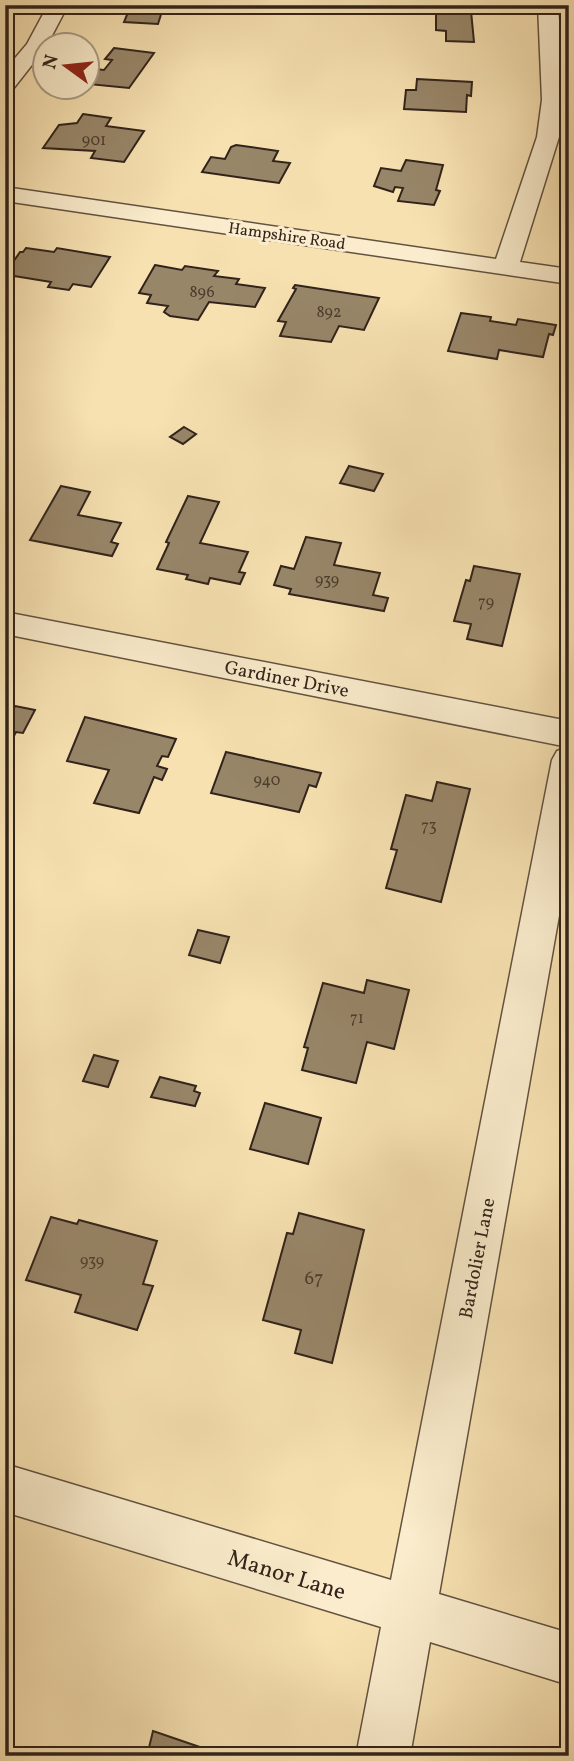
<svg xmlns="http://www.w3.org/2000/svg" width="574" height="1761" font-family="Vollkorn,serif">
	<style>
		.building { fill: #988669; stroke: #31231b; stroke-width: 2 }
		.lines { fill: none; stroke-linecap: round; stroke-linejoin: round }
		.street-casing { stroke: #625240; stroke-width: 3 }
		.street { fill: #faeccc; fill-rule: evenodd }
		.labels { text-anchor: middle; stroke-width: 6; stroke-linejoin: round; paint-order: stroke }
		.number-label { font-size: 16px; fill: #4b3c2e }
		.far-street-label { font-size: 16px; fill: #31231b; stroke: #faeccc }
		.street-label { font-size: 19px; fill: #31231b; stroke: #faeccc }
		.near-number-label { font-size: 19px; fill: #4b3c2e }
		.near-street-label { font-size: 23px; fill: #31231b; stroke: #faeccc }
	</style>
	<rect width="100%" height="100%" fill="#f7e1b1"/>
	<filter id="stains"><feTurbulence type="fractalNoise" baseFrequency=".00286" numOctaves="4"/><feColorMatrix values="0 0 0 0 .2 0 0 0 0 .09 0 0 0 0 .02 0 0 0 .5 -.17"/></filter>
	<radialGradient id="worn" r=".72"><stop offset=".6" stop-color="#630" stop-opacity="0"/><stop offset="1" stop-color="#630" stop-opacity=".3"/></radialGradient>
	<g class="building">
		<polygon points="131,5 164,5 158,24 124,22"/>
		<polygon points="436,10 471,11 474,42 446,41 446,31 436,30"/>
		<polygon points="114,48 154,53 129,88 88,84 96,69 104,70 112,60 105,59"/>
		<polygon points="417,79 472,82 471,96 467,95 466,112 404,109 406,90 416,90"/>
		<polygon points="83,114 111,118 106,126 144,131 124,162 91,158 95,151 43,148 59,125 77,123"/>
		<polygon points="236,145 278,151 273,161 290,163 279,183 202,172 211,157 225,159 231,147"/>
		<polygon points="406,160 443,165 436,190 440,191 434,205 398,201 403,188 395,187 393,192 374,186 381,168 401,171"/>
		<polygon points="26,248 54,252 57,248 110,257 91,287 73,284 69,290 48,287 51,282 8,275 13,269 9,268 20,252 23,252"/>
		<polygon points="155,265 182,270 185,266 218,271 214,276 239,279 236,284 265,288 255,307 209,302 198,320 170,316 164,312 168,306 147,303 151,295 139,293"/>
		<polygon points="295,285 379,298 364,330 339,326 331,342 280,336 286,322 278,321 296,289 293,288"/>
		<polygon points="461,313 491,317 490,321 516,325 518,319 556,325 553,335 549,334 543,357 499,350 497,359 448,351"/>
		<polygon points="184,427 196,434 183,444 170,437"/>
		<polygon points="349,466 383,474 374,491 340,483"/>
		<polygon points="61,486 90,492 78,515 121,523 111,542 118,544 112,556 30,540"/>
		<polygon points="188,496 219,502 200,543 248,552 239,572 245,573 240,584 210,578 208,584 186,579 188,575 157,569 169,543 166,542"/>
		<polygon points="306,537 341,543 334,565 380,573 373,595 388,598 384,611 289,594 291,589 274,585 281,566 294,569"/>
		<polygon points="474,566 520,574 502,646 467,639 471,624 454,621 466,580 470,581"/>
		<polygon points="15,706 35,710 23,733 16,732 5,753 5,713 11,714"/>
		<polygon points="85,717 176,739 168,757 162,756 157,766 167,769 162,780 154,777 139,813 94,803 109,770 67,761"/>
		<polygon points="226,752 321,773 316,787 309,785 299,812 211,793"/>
		<polygon points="437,782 470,789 441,902 386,888 397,850 391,849 406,795 432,801"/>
		<polygon points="198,930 229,937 220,963 189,955"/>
		<polygon points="367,980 409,990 394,1049 367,1042 356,1083 302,1070 308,1048 304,1047 323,983 364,993"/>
		<polygon points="94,1055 118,1061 108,1087 83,1081"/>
		<polygon points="160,1077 196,1086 194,1091 200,1093 195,1106 151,1097"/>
		<polygon points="265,1103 321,1118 308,1164 250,1149"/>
		<polygon points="299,1213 364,1230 332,1363 295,1353 301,1330 263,1320 287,1233 293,1234"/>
		<polygon points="51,1217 77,1224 79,1220 157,1241 143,1284 153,1286 137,1330 75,1312 81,1295 26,1280"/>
		<polygon points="153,1731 226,1756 147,1756"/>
	</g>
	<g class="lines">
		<defs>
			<g id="street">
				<polygon points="48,5 68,5 46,47 13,89 5,90 5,70 27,44"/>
				<polygon points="538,5 558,5 564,100 559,137 520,262 569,269 569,284 5,201 5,187 496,259 537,137 542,100"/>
				<polygon points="5,612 569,721 569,859 439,1594 569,1633 569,1685 430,1642 410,1756 356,1756 381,1627 5,1512 5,1464 391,1580 552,760 557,751 568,747 5,634"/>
			</g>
		</defs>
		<use href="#street" class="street-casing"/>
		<use href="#street" class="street"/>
	</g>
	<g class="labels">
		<g class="number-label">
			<text x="94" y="145">901</text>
			<text x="202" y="297">896</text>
			<text x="329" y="317">892</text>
			<text x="327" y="585">939</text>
			<text x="486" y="607">79</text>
			<text x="267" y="785">940</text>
			<text x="429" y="831">73</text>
			<text x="357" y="1023">71</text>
			<text x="92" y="1266">939</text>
		</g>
		<g class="far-street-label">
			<text transform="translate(287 235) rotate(8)" y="6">Hampshire Road</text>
		</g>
		<g class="street-label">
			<text transform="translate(287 678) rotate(11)" y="7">Gardiner Drive</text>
			<text transform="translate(476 1258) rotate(-79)" y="7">Bardolier Lane</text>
		</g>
		<g class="near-number-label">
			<text x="314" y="1284">67</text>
		</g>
		<g class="near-street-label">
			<text transform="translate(287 1574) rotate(17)" y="8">Manor Lane</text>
		</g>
	</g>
	<rect width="574" height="1761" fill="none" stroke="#f7e1b1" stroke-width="28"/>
	<rect x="7" y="7" width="560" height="1747" fill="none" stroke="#31231b" stroke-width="3.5"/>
	<rect x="14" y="14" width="546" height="1733" fill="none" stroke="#31231b" stroke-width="2"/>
	<g transform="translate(66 66) rotate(285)"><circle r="33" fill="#faeccc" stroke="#aa9c85" stroke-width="2"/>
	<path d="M0-5L12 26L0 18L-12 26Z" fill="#8f2418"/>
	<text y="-10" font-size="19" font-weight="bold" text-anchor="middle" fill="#31231b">N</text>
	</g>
	<rect width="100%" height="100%" filter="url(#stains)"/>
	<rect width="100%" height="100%" fill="url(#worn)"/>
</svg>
